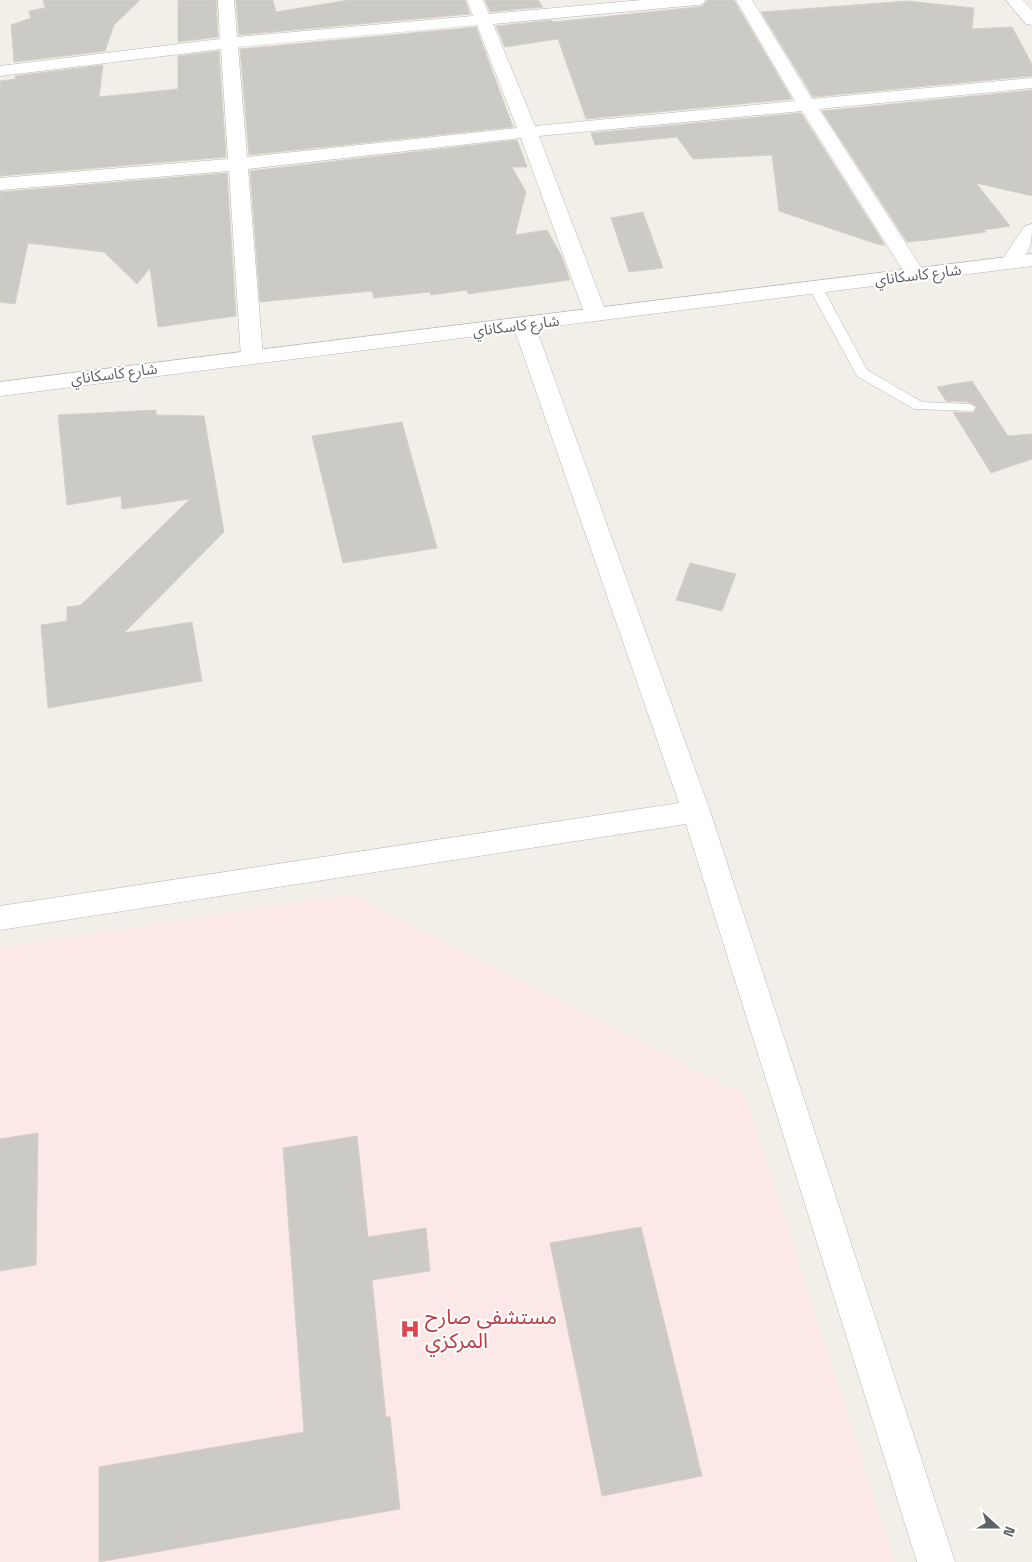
<svg xmlns="http://www.w3.org/2000/svg" width="1032" height="1562" font-family="'Space Grotesk','Noto Sans Arabic',sans-serif">
	<style>
		.medical { fill: #fce8e6 }
		.building { fill: #cccac5; stroke: #d6d1c6 }
		.lines { fill: none; stroke-linecap: round; stroke-linejoin: round }
		.lane-casing { stroke: #b5b8bc; stroke-width: 1 }
		.street-casing { stroke: #b5b8bc; stroke-width: 1 }
		.secondary-casing { stroke: #b6babf; stroke-width: 1 }
		.lane { fill: #fff; fill-rule: evenodd }
		.street { fill: #fff; fill-rule: evenodd }
		.secondary { fill: #fff; fill-rule: evenodd }
		.labels { text-anchor: middle; stroke-width: 4; stroke-linejoin: round; paint-order: stroke }
		.far-street-label { font-size: 15px; fill: #5f6368; stroke: #fff }
		.near-health-label { font-size: 21px; fill: #be3a42; stroke: #fff; text-anchor: start }
	</style>
	<rect width="100%" height="100%" fill="#f1efe8"/>
	<polygon class="medical" points="350,894 745,1095 895,1562 0,1562 0,948"/>
	<g class="building">
		<polygon points="43,0 140,0 114,25 105,51 14,62 11,25 31,18 29,11 45,8"/>
		<polygon points="178,0 216,0 218,37 178,42"/>
		<polygon points="236,0 273,0 276,12 349,0 465,0 470,14 239,35"/>
		<polygon points="485,0 538,0 543,7 490,12"/>
		<polygon points="707,0 734,0 792,99 586,119 558,39 505,47 496,26 552,20 553,22 697,7 703,6"/>
		<polygon points="907,1 974,8 972,29 1012,27 1032,64 1032,76 813,97 761,12"/>
		<polygon points="476,27 513,127 249,155 240,49"/>
		<polygon points="219,51 226,157 0,176 0,81 16,79 15,76 103,65 99,97 178,89 178,56"/>
		<polygon points="1032,90 1032,196 976,183 1010,226 984,230 986,232 928,240 907,242 822,111"/>
		<polygon points="801,113 885,245 880,245 779,211 772,155 693,159 677,137 595,145 591,133"/>
		<polygon points="517,140 527,167 512,167 526,192 515,235 547,230 561,255 570,280 468,294 467,290 431,295 430,292 374,298 372,291 260,302 250,171"/>
		<polygon points="227,173 236,316 158,327 150,268 137,284 104,252 28,243 15,304 0,302 0,192"/>
		<polygon points="643,212 663,268 629,272 611,218"/>
		<polygon points="972,381 1008,436 1032,434 1032,459 991,473 953,412 973,413 977,407 968,402 946,401 937,387"/>
		<polygon points="156,410 156,415 204,416 224,532 124,633 192,622 202,681 48,708 41,625 67,621 67,607 81,605 190,499 122,509 121,496 67,505 58,415"/>
		<polygon points="402,422 437,548 343,563 312,436"/>
		<polygon points="690,563 736,574 722,611 676,600"/>
		<polygon points="38,1133 36,1265 0,1271 0,1139"/>
		<polygon points="357,1136 368,1237 426,1228 430,1271 372,1280 386,1417 390,1417 400,1509 99,1562 99,1467 304,1432 283,1148"/>
		<polygon points="641,1227 702,1476 602,1496 550,1243"/>
	</g>
	<g class="lines">
		<defs>
			<polygon id="lane" points="816,284 823,288 867,370 922,402 968,404 973,405 975,408 973,411 914,409 857,376 809,288"/>
			<g id="street">
				<path d="M218 0H234L237 37 473 16 467 0H483L489 14 642 0H705L703 4 697 5 493 24 535 126 795 101 736 0H752L812 99 1032 78V88L819 109 926 275 923 279 916 281 909 279 906 275 802 111 539 136 607 315 603 319 596 321 589 319 585 315 521 138 248 169 263 357 260 362 252 364 244 362 241 357 229 171 0 190V178L228 159 221 49 0 76V66L220 39ZM477 25 517 128 247 157 238 47Z"/>
				<polygon points="1006,0 1023,0 1032,10 1032,25 1026,24"/>
				<path d="M1032 224C1032 247 1030 249 1017 267L1010 269 1003 267 1000 263 1022 230 1025 226Z"/>
				<polygon points="524,319 531,321 535,325 710,811 955,1562 917,1562 686,824 0,930 0,906 679,803 513,325 517,321"/>
			</g>
			<polygon id="secondary" points="1032,254 1032,266 0,396 0,382"/>
		</defs>
		<use href="#lane" class="lane-casing"/>
		<use href="#street" class="street-casing"/>
		<use href="#secondary" class="secondary-casing"/>
		<use href="#lane" class="lane"/>
		<use href="#street" class="street"/>
		<use href="#secondary" class="secondary"/>
	</g>
	<defs>
		<symbol id="hospital-bare" viewBox="-9 -9 18 18"><path d="M-5-5h3v3.5h4V-5h3V5h-3V1.5h-4V5h-3Z" fill="#e0444e" stroke="#fff" stroke-width="2.5" paint-order="stroke"/></symbol>
	</defs>
	<g fill-rule="evenodd">
		<use href="#hospital-bare" x="396" y="1315" width="28" height="28"/>
	</g>
	<g class="labels">
		<g class="far-street-label">
			<text transform="translate(918 275) rotate(-7)" y="5">شارع كاسكاناي</text>
			<text transform="translate(516 326) rotate(-7)" y="5">شارع كاسكاناي</text>
			<text transform="translate(114 374) rotate(-7)" y="5">شارع كاسكاناي</text>
		</g>
		<g class="near-health-label">
			<text x="425" y="1324">مستشفى صارح<tspan x="425" dy="24">المركزي</tspan></text>
		</g>
	</g>
	<g transform="translate(997 1527) rotate(111)" stroke="#ffffff" stroke-width="4" paint-order="stroke">
	<path d="M0-4L9 19L0 12L-9 19Z" fill="#5f6368"/>
	<text y="-8" font-size="14" font-weight="bold" text-anchor="middle" fill="#5f6368">N</text>
	</g>
</svg>
